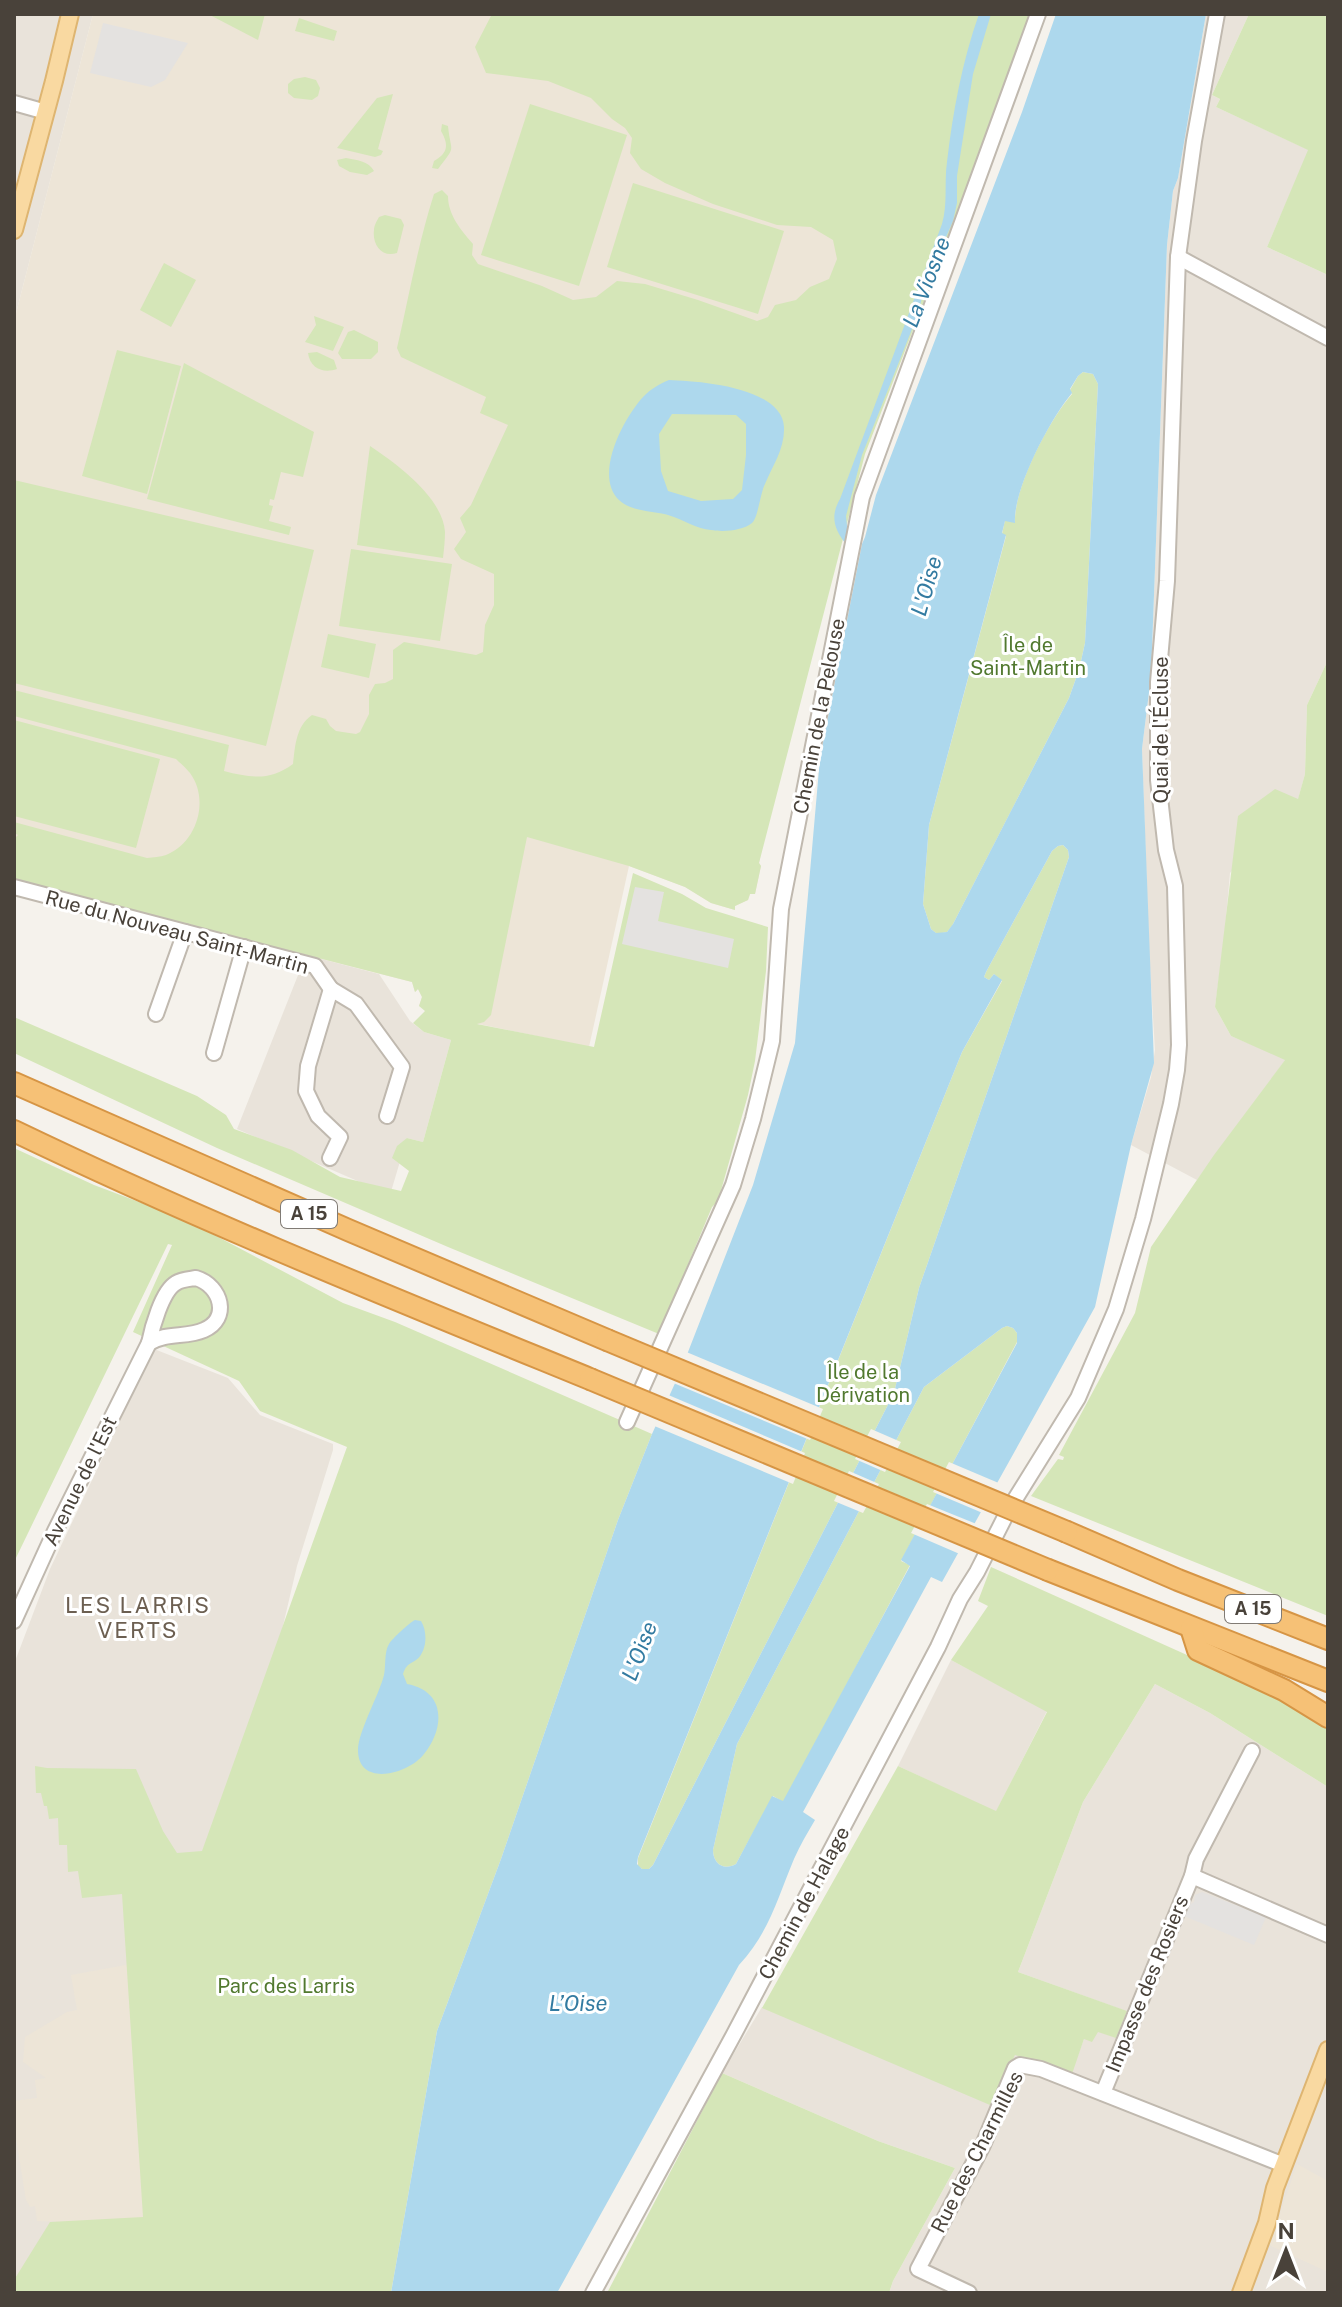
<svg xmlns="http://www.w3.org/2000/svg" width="1342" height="2307" font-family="'Public Sans',sans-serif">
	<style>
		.residential { fill: #e9e3da }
		.education { fill: #ede5d7 }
		.green { fill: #d5e6b8 }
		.parking { fill: #e4e2e0 }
		.water { fill: #add8ed; fill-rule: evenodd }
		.pier { fill: #f5f2ec }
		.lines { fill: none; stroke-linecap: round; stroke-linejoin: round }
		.minor-casing { stroke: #c0b9af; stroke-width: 18 }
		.major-casing { stroke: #deb571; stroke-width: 20 }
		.highway-casing { stroke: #d69545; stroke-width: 24 }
		.minor { stroke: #fff; stroke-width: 14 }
		.major { stroke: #f9d9a1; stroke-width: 16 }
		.highway { stroke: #f6c176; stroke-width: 20 }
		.highway-bridge-casing { stroke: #d69545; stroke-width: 24; stroke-linecap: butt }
		.highway-bridge { stroke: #f6c176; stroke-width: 20 }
		.labels { text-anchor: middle; stroke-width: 6; stroke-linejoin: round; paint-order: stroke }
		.shield { fill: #fff; stroke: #807b75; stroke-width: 2 }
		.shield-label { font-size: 18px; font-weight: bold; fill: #49423a }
		.park-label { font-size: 20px; fill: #51792f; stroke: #fff }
		.street-label { font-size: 20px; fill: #49423a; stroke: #fff }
		.water-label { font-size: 22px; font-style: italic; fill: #337ba1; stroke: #fff }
		.neighbourhood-label { font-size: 22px; letter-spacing: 2px; fill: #6c5f51; stroke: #fff }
	</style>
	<rect width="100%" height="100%" fill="#f5f2ec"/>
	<g class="residential">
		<polygon points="14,14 93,14 14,321"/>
		<polygon points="1206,14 1249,14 1212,95 1220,99 1216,107 1309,150 1267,247 1328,275 1328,660 1307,705 1305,774 1298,800 1230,873 1224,940 1215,1007 1231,1036 1286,1059 1197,1180 1131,1145 1151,1077 1155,1050 1149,951 1142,749 1151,676 1167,245 1173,191 1178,178"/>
		<polygon points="306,955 379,974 410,1021 424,1032 451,1040 423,1142 407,1138 390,1195 237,1129"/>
		<polygon points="154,1349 228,1378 260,1415 333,1444 333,1450 297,1566 274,1664 162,1957 183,2145 14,2293 14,1664 50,1569"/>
		<polygon points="951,1660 1047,1711 996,1812 898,1766"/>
		<polygon points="1155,1684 1210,1713 1328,1787 1328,2293 889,2293 893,2281 955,2168 878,2141 722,2073 762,2007 990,2104 1015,2054 1071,2074 1084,2039 1098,2031 1116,2037 1126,2011 1018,1972 1083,1802"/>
	</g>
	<g class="education">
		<polygon points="93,14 694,14 951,124 832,510 759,863 761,866 755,894 750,894 748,900 735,906 735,910 711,903 685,887 629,866 589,1047 474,1023 419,1006 422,997 418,989 415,992 412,982 14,880 14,321"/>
		<polygon points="126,1965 154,1975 157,2225 37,2221 35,2206 30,2207 26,2200 14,2126 14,2101 37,2098 35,2080 46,2078 23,2062 25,2037 67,2012 77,2010 71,1975"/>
		<polygon points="1297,2164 1328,2181 1328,2272 1269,2245"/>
	</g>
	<g class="green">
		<polygon points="208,14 265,14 258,40"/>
		<path d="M492 14H1031L988 137 865 454 759 863 761 866 755 894H750L748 900 735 906V910L711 903 685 887 629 866 527 837 491 1015 484 1022 477 1024 594 1047 633 873 682 894 706 908 768 927 766 971 755 1061 748 1095 718 1201 712 1207 659 1334 448 1247 217 1148 14 1053V1017L197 1096 226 1115 234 1129 292 1150 340 1177 401 1191 409 1171 392 1158 397 1146 407 1138 423 1142 451 1040 424 1032 413 1023 425 1011 419 1006 422 997 418 989 415 992 412 982 14 880V839L18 835 14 833V822L147 858C153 857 160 857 166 855 197 843 210 800 190 773 186 768 180 763 176 759L14 716V690L229 745 224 771C251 778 270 781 293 764 295 746 296 726 312 715L326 719 330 726 336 731 356 734 360 732 369 714V695L375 684 385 683 393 679V650L404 642 476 655 483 652 485 625 494 605V574L461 559 454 549 466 532 460 518 471 505 508 425 480 413 486 397 401 357 397 348C409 296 418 244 434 194L442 190 448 196C448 215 461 230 473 244L472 255 478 264 542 286 573 300 596 297 617 281 645 284 698 300 757 321 768 317 775 305 796 300 810 287 829 279 837 259 833 240 811 227 777 225 713 204 665 183 641 169 630 153 632 138 625 128 612 119 591 98 548 81 486 73 475 47Z"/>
		<polygon points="1249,14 1328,14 1328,275 1267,247 1308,150 1216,107 1220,99 1212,95"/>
		<polygon points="299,18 337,31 334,41 295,31"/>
		<polygon points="305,77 316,80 320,88 318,96 312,100 294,98 288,93 288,84 294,79"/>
		<polygon points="393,94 378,149 383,151 381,155 375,157 337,148 377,98"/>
		<polygon points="530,104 627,135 579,286 481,255"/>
		<path d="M442 124 448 126C451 155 457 144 438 169L432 168 434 161C448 153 449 145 441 131Z"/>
		<path d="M346 158C356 160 369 161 374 171L367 175 350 172 339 166 337 160Z"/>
		<polygon points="633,183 784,231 758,314 607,267"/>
		<path d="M385 215 401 219 404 225 397 253C382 258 372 245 374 230 374 225 377 221 379 217Z"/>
		<polygon points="164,263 196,280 171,327 140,310"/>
		<polygon points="314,316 344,327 333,351 305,342 316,325"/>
		<polygon points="354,330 378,342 378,352 371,359 342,359 338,353 348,332"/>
		<polygon points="117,350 181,366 147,494 82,476"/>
		<path d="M317 352 334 360 337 369C323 374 310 368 308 353Z"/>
		<polygon points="184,363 314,432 303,477 281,472 274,500 270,499 269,505 273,506 269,521 291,527 289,535 147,499"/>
		<path d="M1083 372 1093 374 1098 384 1085 643 1079 670 1069 698 952 926 947 932 937 934 931 929 923 904 929 825 1006 536 1002 534 1005 520 1015 522C1014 487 1049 420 1072 394L1070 390 1078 376Z"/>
		<path d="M370 446C397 464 443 498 445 532 445 540 444 549 443 558L357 545Z"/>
		<polygon points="14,480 314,550 266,746 14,683"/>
		<polygon points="351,549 452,564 440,641 339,626"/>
		<polygon points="328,634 376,644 369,678 321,667"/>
		<polygon points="1328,660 1328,1616 1031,1496 1058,1459 1063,1460 1064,1457 1059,1455 1135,1313 1151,1247 1214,1155 1285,1060 1231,1036 1215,1007 1238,816 1275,789 1298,799 1305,774 1307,705"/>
		<polygon points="14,720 160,759 136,848 14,816"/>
		<polygon points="1063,845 1068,850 1069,857 919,1288 894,1393 653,1865 649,1869 642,1869 638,1866 638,1858 962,1052 1002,981 994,974 989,980 984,977 986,972 1052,851 1058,846"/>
		<polygon points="14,1148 94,1185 184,1219 343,1303 395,1322 652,1434 618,1520 501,1859 437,2031 391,2293 14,2293 14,2280 50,2222 143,2217 122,1894 82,1898 78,1871 68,1872 67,1845 59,1845 58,1818 49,1819 47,1806 44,1806 41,1793 36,1793 35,1766 47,1768 136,1769 163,1831 177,1853 202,1851 347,1447 260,1411 239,1381 133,1332 172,1245 168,1244 14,1562"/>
		<path d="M1007 1326 1013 1328 1017 1333V1342L901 1561 910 1565 791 1789 783 1802 773 1796 736 1864C724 1871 713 1864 713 1850L737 1744 924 1387 1002 1328Z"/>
		<polygon points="991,1567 1265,1690 1328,1729 1328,1787 1210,1713 1155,1684 1083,1802 1018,1972 1127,2011 1116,2038 1098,2032 1092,2042 1084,2039 1072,2074 1015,2055 990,2105 762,2008 898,1766 996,1811 1047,1712 951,1660 988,1606 978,1601"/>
		<polygon points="722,2073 878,2141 955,2168 893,2281 889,2293 607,2293"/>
	</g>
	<g class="parking">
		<polygon points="103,23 188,43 165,80 151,87 90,73"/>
		<polygon points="635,887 664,892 658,921 734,939 728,968 622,944"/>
		<polygon points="1202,1892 1266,1917 1254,1945 1184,1916 1189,1905 1194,1902 1195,1895"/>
	</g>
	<g class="water">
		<path d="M979 14H991L973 74 957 176V203L953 221 925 285 918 314 862 455 846 516 847 526 853 531 846 544C834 529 830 516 840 499L942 224C948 203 944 183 947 162 953 111 962 62 979 14Z"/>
		<path d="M1056 14H1206L1178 178 1173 191 1167 245 1151 676 1142 749 1154 1063 1131 1145 1095 1307 942 1582 931 1577 803 1812 815 1820C808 1832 800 1845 794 1859 778 1897 769 1933 739 1965L557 2293H391L437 2031 501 1859 618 1520 652 1434 681 1370 753 1185 795 1043 820 758 862 544 865 537 876 495 1022 112ZM1083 372 1093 374 1098 384 1085 643 1079 670 1069 698 953 924 947 932 936 933 931 929 923 904 929 825 1006 535 1002 533 1005 521 1015 523C1013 489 1050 419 1072 393L1070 389 1078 376ZM1063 845 1068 850 1069 857 919 1288 894 1393 653 1865 649 1869H642L637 1864 638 1857 962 1052 1002 980 994 974 989 980 984 977 986 972 1052 851 1058 846ZM1007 1326 1013 1328 1017 1333V1343L901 1560 910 1566 783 1801 772 1796 736 1864C724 1871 713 1864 713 1850L737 1744 924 1387 1002 1328Z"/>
		<path d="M669 380C699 381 782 387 784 427 785 448 773 465 765 484 760 494 758 518 752 523 742 531 723 532 711 530 697 529 684 520 671 516 654 510 633 513 619 500 593 475 624 417 644 396 651 389 659 384 669 380ZM672 414 736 415 746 424V455L742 490 733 499 701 501 668 491 661 471 659 434Z"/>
		<path d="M415 1620 421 1621C428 1632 427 1652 416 1660 408 1665 406 1665 403 1674L407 1684C446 1691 445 1728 424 1754 409 1774 358 1788 358 1750 358 1732 379 1695 384 1675 386 1666 384 1652 389 1644 392 1639 410 1622 415 1620Z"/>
	</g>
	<g class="pier">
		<polygon points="684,1351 823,1409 810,1440 671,1382"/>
		<polygon points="666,1394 805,1453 793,1484 652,1425"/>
		<polygon points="871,1429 901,1442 885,1472 855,1459"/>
		<polygon points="949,1462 1001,1484 985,1514 933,1492"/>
		<polygon points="849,1471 879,1484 863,1513 834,1501"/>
		<polygon points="927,1504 979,1525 962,1555 911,1533"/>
	</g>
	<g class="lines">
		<defs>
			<g id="minor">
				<polyline points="14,103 46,112"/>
				<polyline points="1178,257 1328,338"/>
				<polyline points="14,887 315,966 331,989"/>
				<polyline points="156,1014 185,932"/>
				<polyline points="214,1053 244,947"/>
				<polyline points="330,1158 340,1137 318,1116 306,1091 308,1066 331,989 356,1004 402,1067 387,1116"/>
				<path d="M196 1278C222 1286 230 1319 204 1330 186 1338 167 1332 149 1343 152 1328 162 1291 176 1283 182 1279 190 1279 196 1278Z"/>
				<polyline points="627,1422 733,1185 753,1119 772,1041 781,909 862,497 1038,14"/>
				<polyline points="14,1621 55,1531 149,1343"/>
				<polyline points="1192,1876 1328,1935"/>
				<polyline points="1103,2093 1192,1876 1196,1859 1252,1751"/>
				<polyline points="593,2293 733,2036 938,1647 960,1599 977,1572 1009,1509 1078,1398 1116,1309 1143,1219 1171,1104 1177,1070 1179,1045 1175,886 1166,850 1158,780 1158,682 1167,581 1178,257 1194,141 1217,14"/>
				<polyline points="969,2293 918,2269 983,2145 1015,2068 1020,2065 1041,2069 1284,2165"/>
			</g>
			<g id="major">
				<polyline points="14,230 54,81 70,14"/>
				<polyline points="1241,2293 1267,2223 1275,2188 1328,2050"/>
			</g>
			<g id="highway">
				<polyline points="14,1083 348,1230 607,1340"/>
				<path d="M14 1131C203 1222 397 1300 590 1379"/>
				<polyline points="1067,1532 1178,1580 1328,1639"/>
				<polyline points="1048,1570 1328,1681"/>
				<polyline points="1191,1628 1198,1650 1284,1690 1328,1717"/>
			</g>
		</defs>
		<use href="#minor" class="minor-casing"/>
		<use href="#major" class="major-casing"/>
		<use href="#highway" class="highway-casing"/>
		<use href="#minor" class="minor"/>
		<use href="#major" class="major"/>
		<use href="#highway" class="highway"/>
		<defs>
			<g id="highway-bridge">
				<polyline points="607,1340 1067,1532"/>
				<polyline points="590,1379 1048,1570"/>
			</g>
		</defs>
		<use href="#highway-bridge" class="highway-bridge-casing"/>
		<use href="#highway-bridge" class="highway-bridge"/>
	</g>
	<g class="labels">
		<g class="shield">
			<rect x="281" y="1200" width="56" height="28" rx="6"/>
			<rect x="1225" y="1595" width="56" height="28" rx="6"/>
		</g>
		<g class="shield-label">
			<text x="309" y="1220">A 15</text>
			<text x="1253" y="1615">A 15</text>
		</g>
		<g class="park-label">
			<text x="1028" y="652">Île de<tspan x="1028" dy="23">Saint-Martin</tspan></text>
			<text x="863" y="1379">Île de la<tspan x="863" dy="23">Dérivation</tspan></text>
			<text x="286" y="1993">Parc des Larris</text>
		</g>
		<g class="street-label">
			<text transform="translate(819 716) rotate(-79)" y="7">Chemin de la Pelouse</text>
			<text transform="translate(1161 730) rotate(-90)" y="7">Quai de l'Écluse</text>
			<text transform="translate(177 932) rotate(15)" y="7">Rue du Nouveau Saint-Martin</text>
			<text transform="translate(80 1481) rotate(-64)" y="7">Avenue de l'Est</text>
			<text transform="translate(804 1903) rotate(-62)" y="7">Chemin de Halage</text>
			<text transform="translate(1147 1984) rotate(-68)" y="7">Impasse des Rosiers</text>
			<text transform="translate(977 2152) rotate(-63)" y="7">Rue des Charmilles</text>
		</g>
		<g class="water-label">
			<text transform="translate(926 282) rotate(-69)" y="8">La Viosne</text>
			<text transform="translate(926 586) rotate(-74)" y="8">L'Oise</text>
			<text transform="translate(639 1651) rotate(-69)" y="8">L'Oise</text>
			<text x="578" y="2011">L’Oise</text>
		</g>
		<g class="neighbourhood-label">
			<text x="138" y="1613">LES LARRIS<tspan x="138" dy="25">VERTS</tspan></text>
		</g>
	</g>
	<rect width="1342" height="2307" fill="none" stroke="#49423a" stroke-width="32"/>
	<g transform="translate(1286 2251)" stroke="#ffffff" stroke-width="6" paint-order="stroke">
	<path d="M0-6L14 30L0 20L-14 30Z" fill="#49423a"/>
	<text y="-12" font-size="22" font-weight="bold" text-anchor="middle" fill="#49423a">N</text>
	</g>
</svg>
